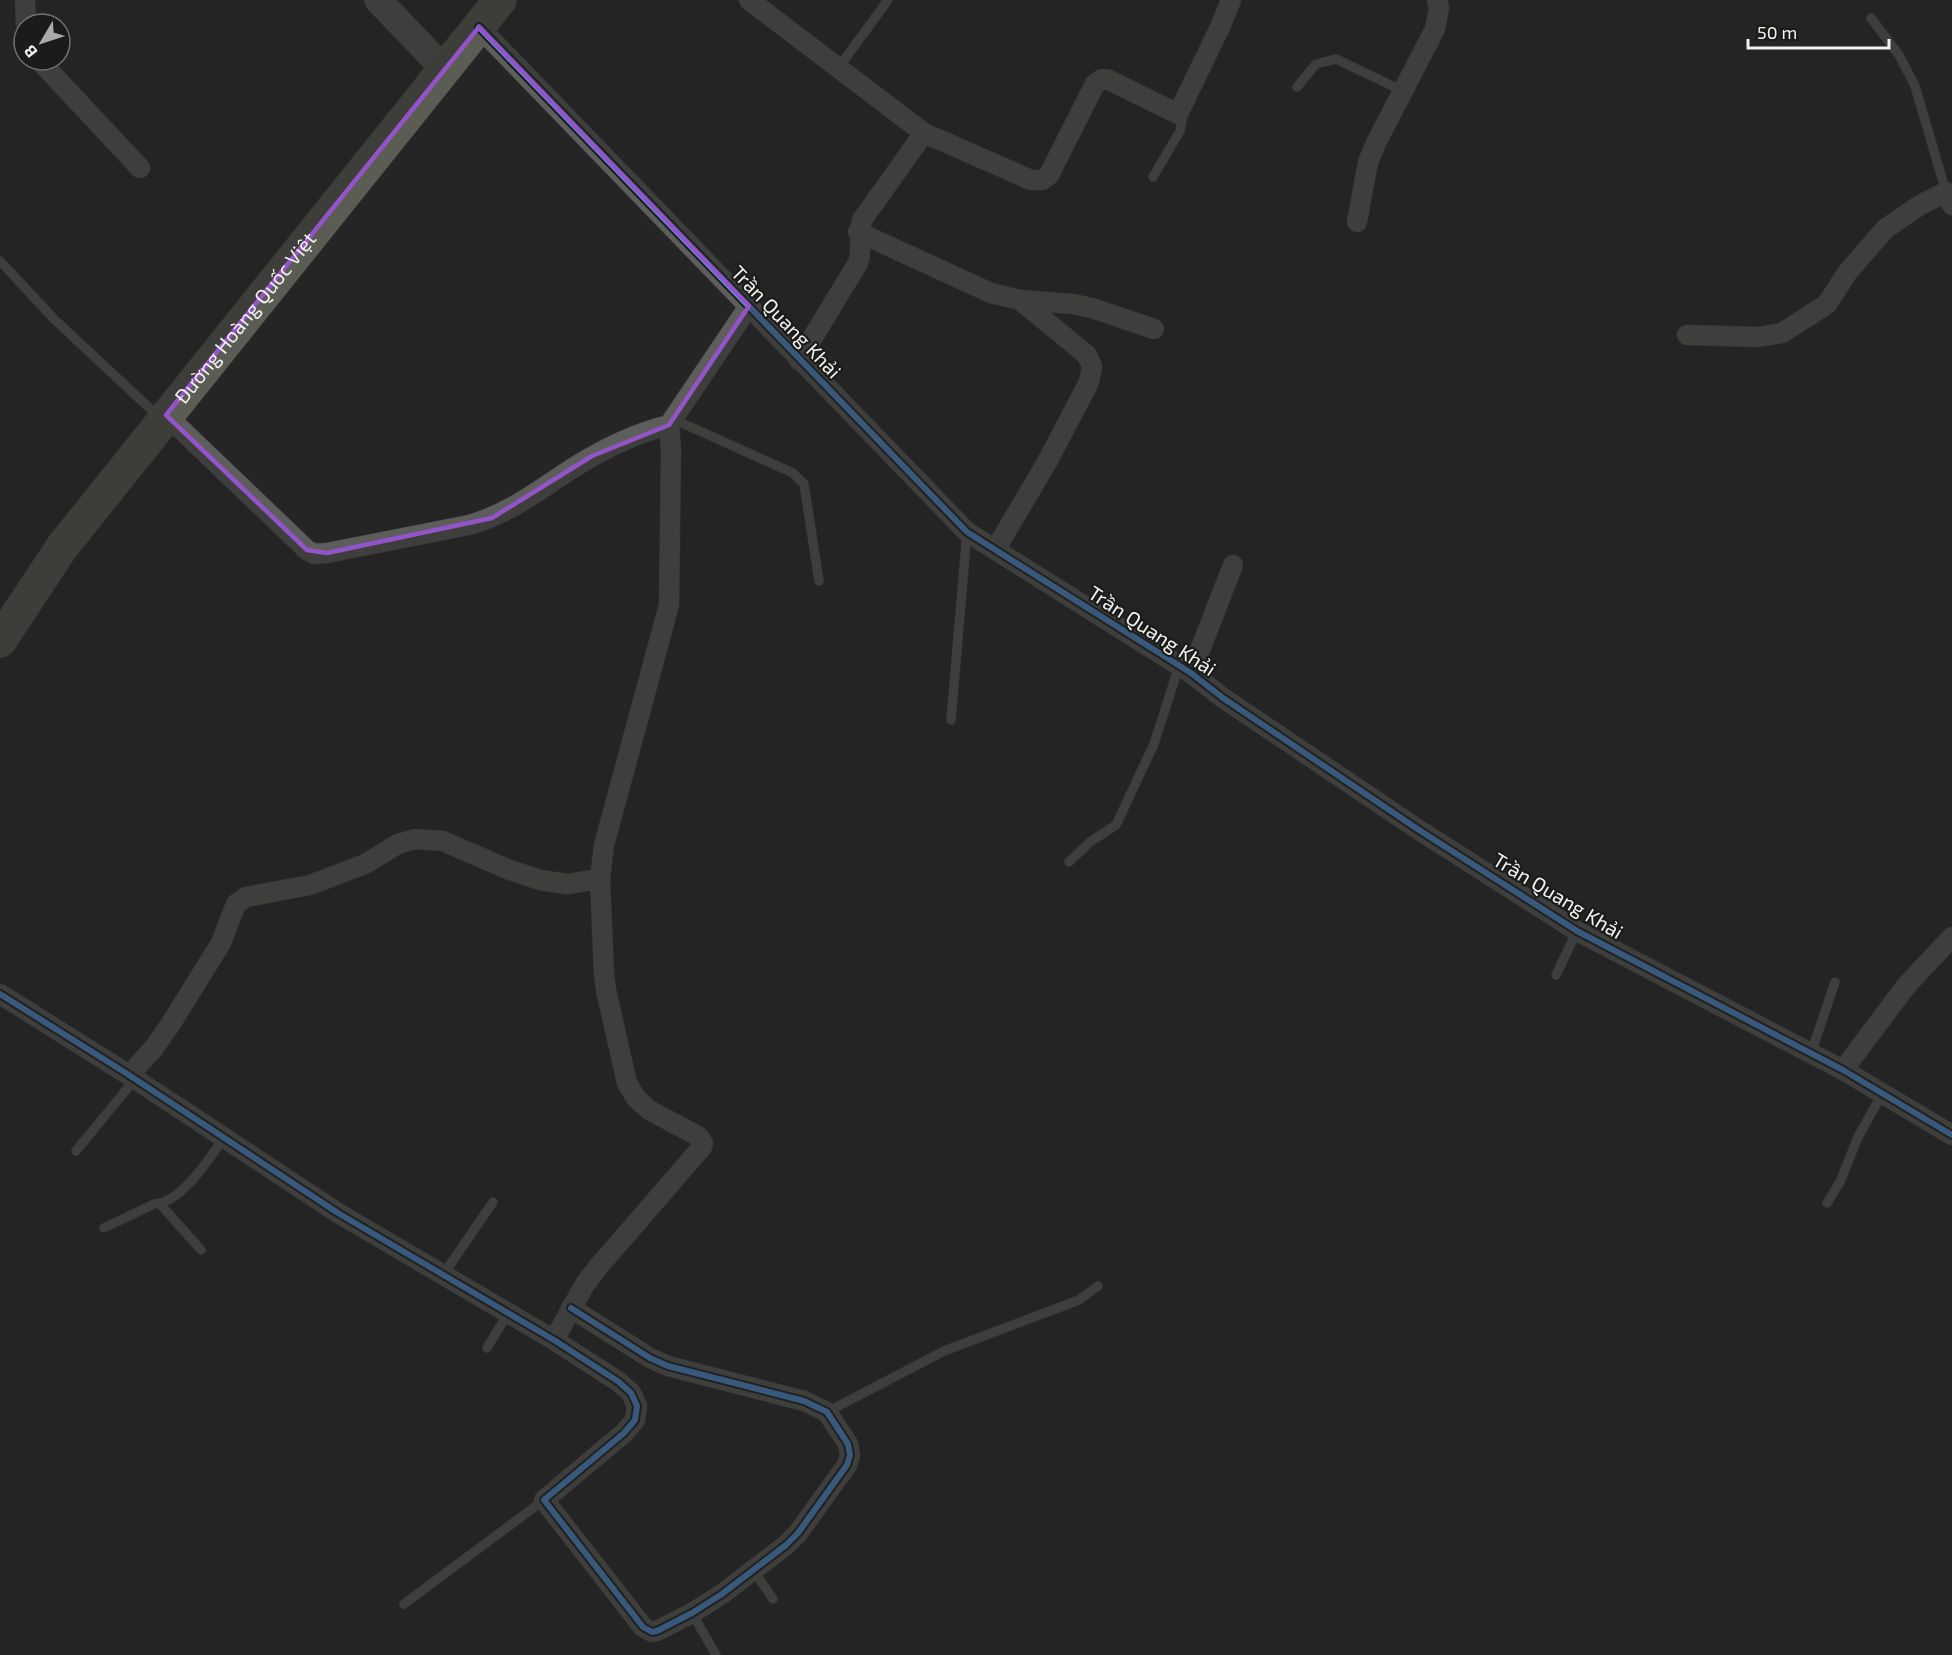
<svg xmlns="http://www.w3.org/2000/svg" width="1952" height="1655" font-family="'Exo 2',sans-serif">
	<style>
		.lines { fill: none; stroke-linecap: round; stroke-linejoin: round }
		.lane-casing { stroke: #3f3f3f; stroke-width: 10 }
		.street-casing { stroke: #3f3f3f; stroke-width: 21 }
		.secondary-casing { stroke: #3f3f3f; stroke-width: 28 }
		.highway-casing { stroke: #3f3f3f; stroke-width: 34 }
		.lane { stroke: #5d5d5c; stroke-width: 9 }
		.street { stroke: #5d5d5c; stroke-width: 20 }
		.secondary { stroke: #5d5d5c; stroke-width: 27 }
		.highway { stroke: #5b5c53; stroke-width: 33 }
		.cycleway-casing { stroke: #1b1c1a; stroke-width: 10 }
		.cycleway { stroke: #5399e6; stroke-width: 6 }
		.marked { fill: none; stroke: #9354c9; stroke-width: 4.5; stroke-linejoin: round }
		.labels { text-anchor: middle; stroke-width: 4.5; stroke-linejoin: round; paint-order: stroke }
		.street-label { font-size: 20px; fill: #f1f2f0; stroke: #1b1c1a }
	</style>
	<rect width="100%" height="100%" fill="#242524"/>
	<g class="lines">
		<defs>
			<g id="lane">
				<polyline points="1871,18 1899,55 1915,86 1946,192"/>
				<polyline points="839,67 888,0"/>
				<polyline points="1297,87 1316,64 1336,59 1403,91"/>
				<polyline points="1153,177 1180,131 1182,121 1178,114"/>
				<polyline points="0,261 54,319 159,417"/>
				<polyline points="673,419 793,473 804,484 819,581"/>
				<polyline points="951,720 967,532"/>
				<polyline points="1069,862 1090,842 1116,825 1154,744 1179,666"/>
				<polyline points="1556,975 1577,931"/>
				<polyline points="1811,1053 1835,982"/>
				<polyline points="76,1151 135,1079"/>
				<polyline points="1827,1203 1840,1182 1858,1137 1882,1094"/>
				<polyline points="160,1204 201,1250"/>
				<path d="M104 1228 154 1204C181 1204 209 1158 224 1138"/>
				<polyline points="443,1275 493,1202"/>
				<polyline points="487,1348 508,1313"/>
				<polyline points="827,1412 944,1351 1079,1300 1098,1286"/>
				<polyline points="753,1570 773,1599"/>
				<polyline points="404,1604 544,1500"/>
				<polyline points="692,1613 716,1655"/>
			</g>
			<g id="street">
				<polyline points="25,0 26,24"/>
				<polyline points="749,0 924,133 1031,180 1042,180 1049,175 1095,84 1102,79 1109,80 1178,114 1221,25 1231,0"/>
				<polyline points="479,27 967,532 1191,673 1223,698 1419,830 1577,931 1843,1070 1952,1135"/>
				<polyline points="39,60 140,168"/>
				<polyline points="1357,222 1368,162 1376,143 1435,29 1439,8 1437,0"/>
				<polyline points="858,232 991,293 1020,300 1073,304 1092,308 1154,329"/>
				<polyline points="1687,335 1758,337 1782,333 1827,304 1847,273 1885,229 1920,205 1946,192 1952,205"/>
				<path d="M799 360 858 263C863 248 858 235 862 220L924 133"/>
				<path d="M166 415 307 550 314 554 327 553 469 525C509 514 539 490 573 468 603 449 636 433 669 425L749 306"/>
				<polyline points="995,550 1046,464 1089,382 1092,366 1087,355 1020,300"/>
				<polyline points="1191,673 1233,565"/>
				<polyline points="0,994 129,1075 338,1213 554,1340 619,1382 631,1393 637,1406 635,1420 624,1433 544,1500 643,1627 652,1632 657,1631 692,1613 722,1594 786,1545 798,1533 847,1465 850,1455 848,1444 827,1412 804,1401 668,1366 650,1358 571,1308"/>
				<polyline points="1843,1070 1906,986 1952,937"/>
				<polyline points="129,1075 153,1049 170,1025 221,943 236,904 246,897 310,885 365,864 398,844 415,839 443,841 507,869 540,880 567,884 600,879"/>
				<polyline points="554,1340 585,1284 599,1266 702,1147 703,1143 698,1136 649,1110 636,1098 627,1083 606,990 604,974 600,879 604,845 669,605 671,450 669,425"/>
			</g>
			<polyline id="secondary" points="378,0 444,69"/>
			<g id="highway">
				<path id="s1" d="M0 641 62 547 500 0"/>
			</g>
		</defs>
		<use href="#lane" class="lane-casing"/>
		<use href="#street" class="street-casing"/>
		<use href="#secondary" class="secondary-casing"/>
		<use href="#highway" class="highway-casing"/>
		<use href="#lane" class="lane"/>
		<use href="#street" class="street"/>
		<use href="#secondary" class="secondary"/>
		<use href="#highway" class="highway"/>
		<defs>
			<g id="cycleway">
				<polyline points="479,27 967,532 1191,673 1223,698 1419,830 1577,931 1843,1070 1952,1135"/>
				<polyline points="0,994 129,1075 338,1213 554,1340 619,1382 631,1393 637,1406 635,1420 624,1433 544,1500 643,1627 652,1632 657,1631 692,1613 722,1594 786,1545 798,1533 847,1465 850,1455 848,1444 827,1412 804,1401 668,1366 650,1358 571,1308"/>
			</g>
		</defs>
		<use href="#cycleway" class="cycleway-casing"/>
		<use href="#cycleway" class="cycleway"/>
	</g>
	<path d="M0 0H1952V1655H0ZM479 27 749 306 669 425 592 456 492 518 327 553 307 550 166 415Z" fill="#242524" fill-opacity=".55" fill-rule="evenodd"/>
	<path class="marked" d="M479 27 749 306 669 425 592 456 492 518 327 553 307 550 166 415Z"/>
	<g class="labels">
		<g class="street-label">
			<text dy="7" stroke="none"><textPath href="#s1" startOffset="406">Đường Hoàng Quốc Việt</textPath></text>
			<text transform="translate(786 322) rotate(46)" y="7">Trần Quang Khải</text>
			<text transform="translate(1152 631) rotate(33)" y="7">Trần Quang Khải</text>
			<text transform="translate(1558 896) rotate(31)" y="7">Trần Quang Khải</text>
		</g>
	</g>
	<g transform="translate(42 42) rotate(231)"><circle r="28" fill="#1b1c1a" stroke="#717270" stroke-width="1.5"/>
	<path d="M0-4.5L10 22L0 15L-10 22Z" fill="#a9aaa9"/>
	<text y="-9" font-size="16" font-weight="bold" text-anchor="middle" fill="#f1f2f0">B</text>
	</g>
	<path d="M1748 39v9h141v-9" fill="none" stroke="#f1f2f0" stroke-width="3"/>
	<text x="1757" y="39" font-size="18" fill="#f1f2f0" stroke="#1b1c1a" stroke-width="4.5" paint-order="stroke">50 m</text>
</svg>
